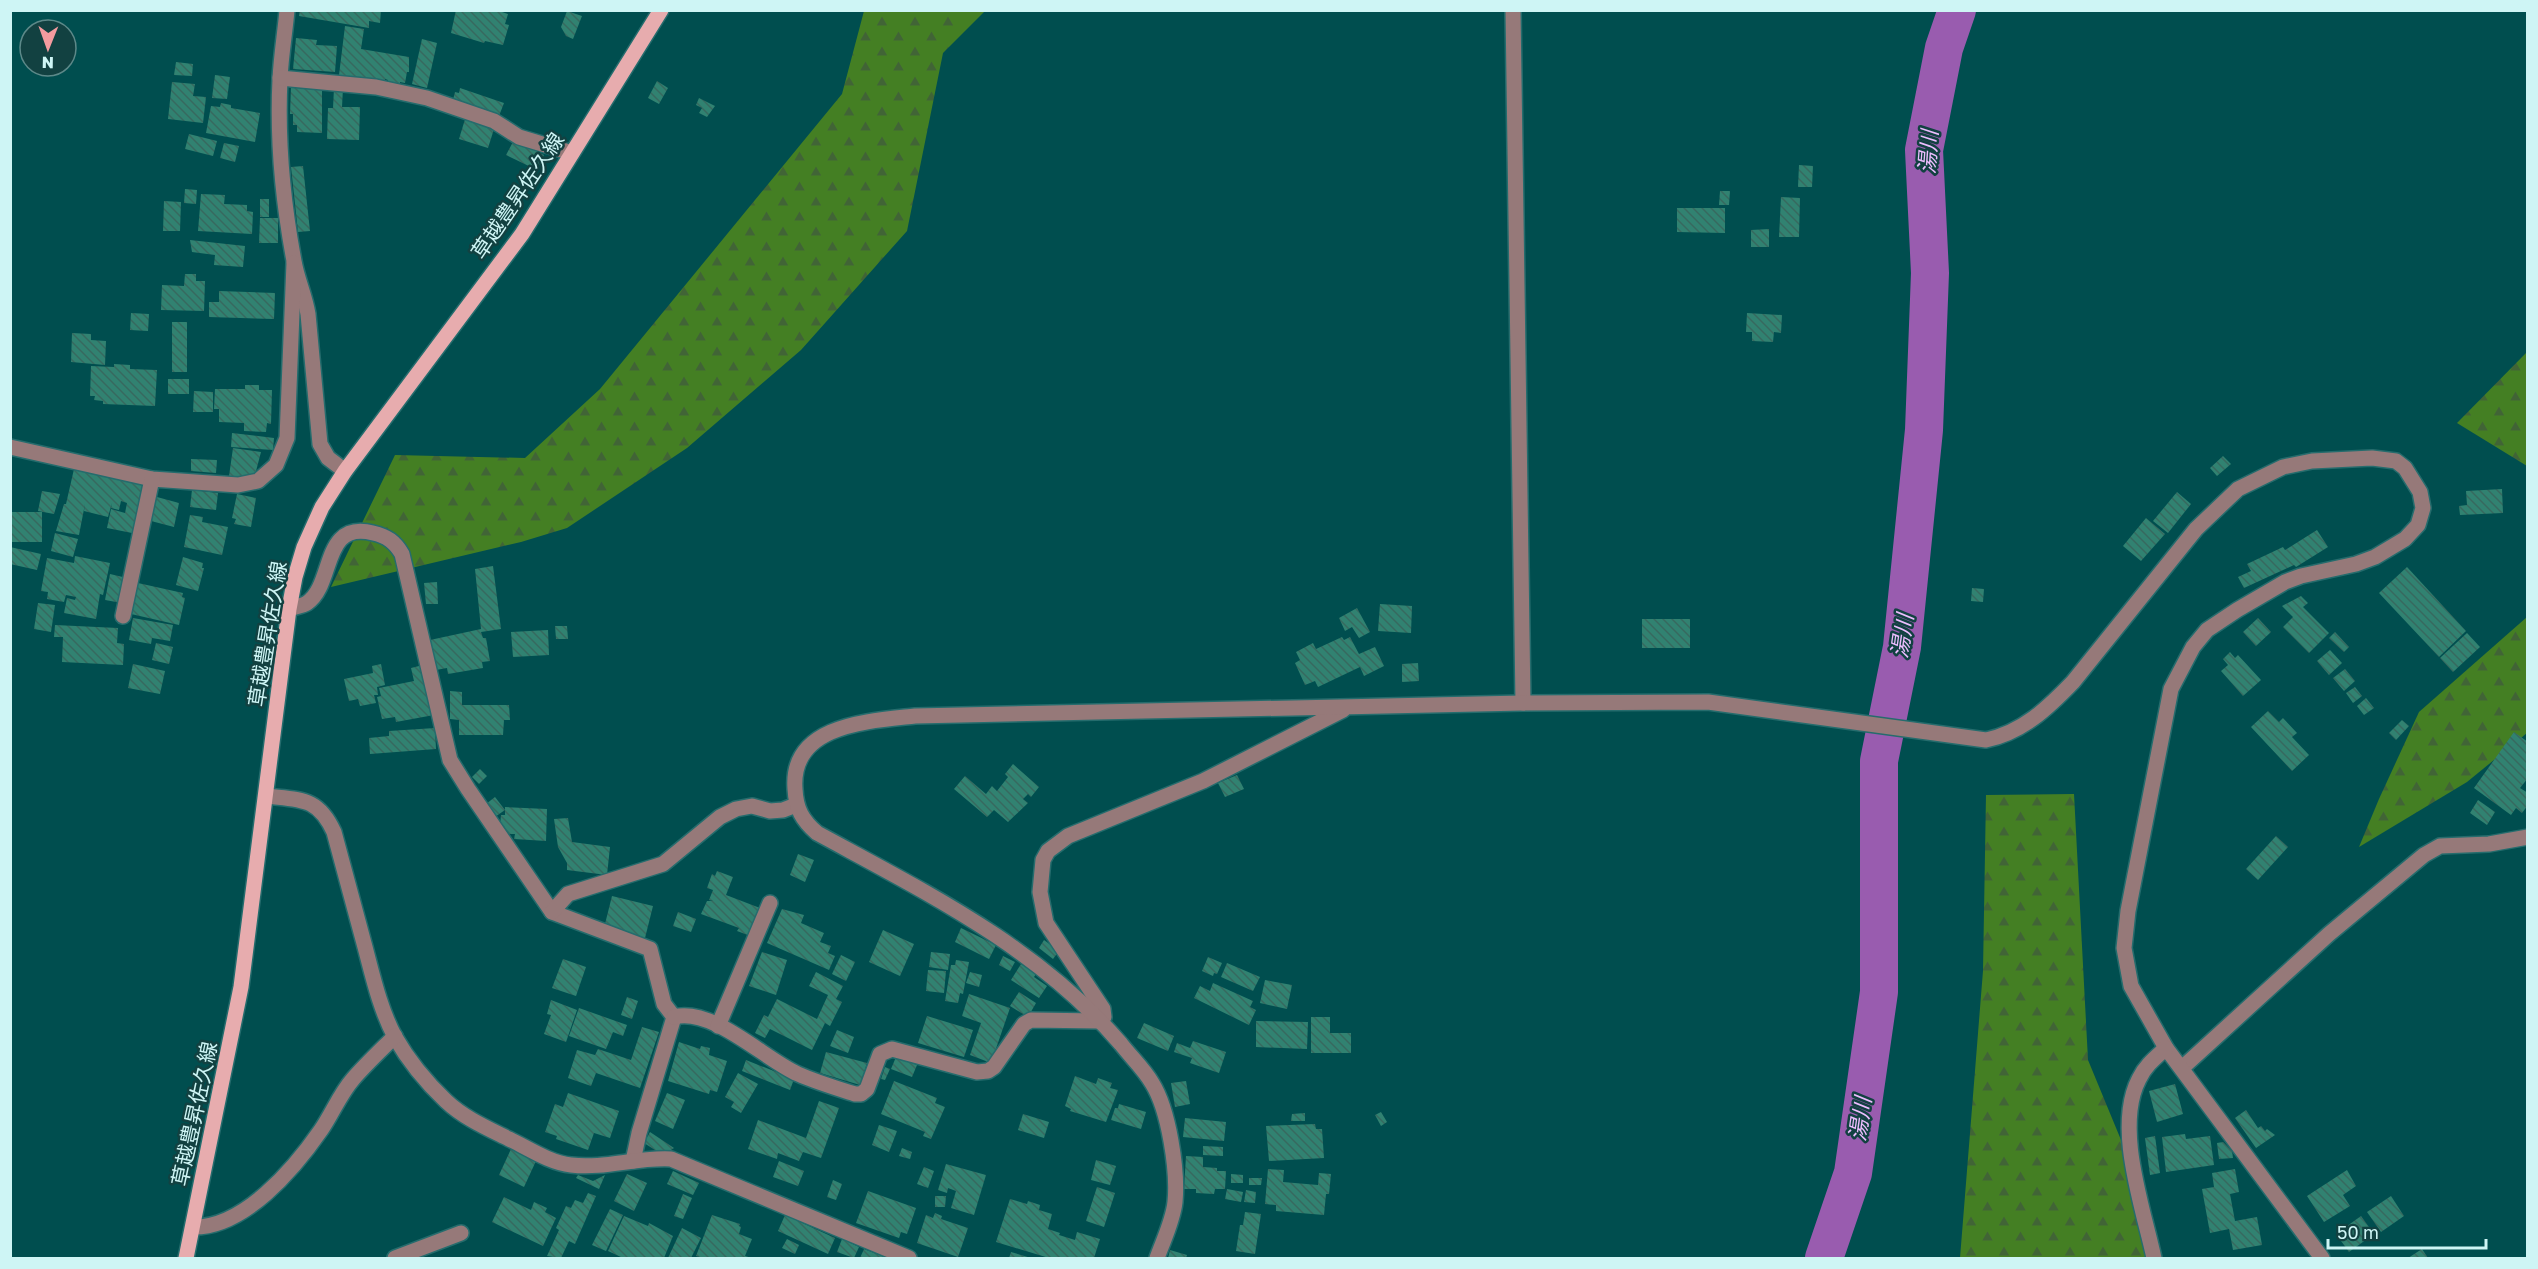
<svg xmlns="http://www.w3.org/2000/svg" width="2538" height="1269" font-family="'Golos Text','Noto Sans JP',sans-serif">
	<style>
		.forest { fill: url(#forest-firs) }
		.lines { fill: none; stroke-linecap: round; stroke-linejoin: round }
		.river { stroke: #995caf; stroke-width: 38 }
		.building { fill: url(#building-back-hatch) }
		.minor-casing { stroke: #256c6d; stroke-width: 18 }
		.major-casing { stroke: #256c6d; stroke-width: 18 }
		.minor { stroke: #967979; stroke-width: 15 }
		.major { stroke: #e7acae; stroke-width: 15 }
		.labels { text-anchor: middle; stroke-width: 5; stroke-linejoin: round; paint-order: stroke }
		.street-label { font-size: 21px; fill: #cef5f5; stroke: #124141 }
		.water-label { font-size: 22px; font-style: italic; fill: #ecbdfe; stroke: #124141 }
	</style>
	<defs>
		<pattern id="forest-firs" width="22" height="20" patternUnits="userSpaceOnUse" patternTransform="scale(1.5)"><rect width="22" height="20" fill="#447f23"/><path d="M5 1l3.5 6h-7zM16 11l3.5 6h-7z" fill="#416436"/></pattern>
		<pattern id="building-back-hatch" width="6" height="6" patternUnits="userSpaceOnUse" patternTransform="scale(1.5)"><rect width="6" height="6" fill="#318271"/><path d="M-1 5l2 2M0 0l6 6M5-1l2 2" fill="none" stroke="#37695f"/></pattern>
	</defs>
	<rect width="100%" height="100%" fill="#004e4f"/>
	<g class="forest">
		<polygon points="864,11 985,11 943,53 907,231 801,350 687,448 567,528 521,542 331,587 395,455 525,458 600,389 842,94"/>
		<polygon points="2527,352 2527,466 2457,423"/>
		<polygon points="2527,617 2527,733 2467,782 2359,847 2379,799 2419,712"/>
		<polygon points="2074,794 2088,1060 2140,1186 2151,1258 1960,1258 1983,971 1986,795"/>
	</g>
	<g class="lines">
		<polyline class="river" points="1824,1258 1853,1173 1879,992 1879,761 1902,647 1924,430 1930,273 1924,150 1944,48 1957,10"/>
	</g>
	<g class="building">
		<polygon points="300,10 381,10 380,23 369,21 369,28 299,16"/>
		<polygon points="456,10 496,10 508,14 505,24 509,25 503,45 485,41 484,43 451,33"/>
		<polygon points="567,11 582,16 573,39 566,36 561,27"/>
		<polygon points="345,26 364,29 361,49 409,57 409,72 407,72 405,83 400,82 400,85 388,83 388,80 385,79 385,82 339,75"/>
		<polygon points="296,38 317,40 316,45 337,46 335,72 293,69"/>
		<polygon points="422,39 437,43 427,88 412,84"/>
		<polygon points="176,62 193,64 192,76 174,75"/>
		<polygon points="215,75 230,77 227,99 212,98"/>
		<polygon points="657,81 668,88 659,104 648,98"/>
		<polygon points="172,82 195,84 193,96 206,97 203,123 168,119"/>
		<polygon points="291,86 322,86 322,133 297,132 297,125 293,125 293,114 290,114"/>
		<polygon points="334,88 343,88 342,107 360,107 359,140 327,139 328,108 333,108"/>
		<polygon points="460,88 504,103 499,116 453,100 455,92 459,93"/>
		<polygon points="699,98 715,106 707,117 699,113 702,108 696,105"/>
		<polygon points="221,103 231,105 231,108 260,113 255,142 206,133 211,106 220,107"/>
		<polygon points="466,116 495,126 488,148 459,139"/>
		<polygon points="189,134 217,141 213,156 185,149"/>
		<polygon points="514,140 544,155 537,170 506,155"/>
		<polygon points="224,143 239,146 235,162 220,158"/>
		<polygon points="1799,165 1813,166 1812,187 1798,187"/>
		<polygon points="303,166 310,231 298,232 291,167"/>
		<polygon points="185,189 197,190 196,204 184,203"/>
		<polygon points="1720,191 1730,191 1729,205 1719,205"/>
		<polygon points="201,194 225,195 224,204 247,205 247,211 253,212 252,234 198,231"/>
		<polygon points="1781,197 1800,198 1799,237 1779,237"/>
		<rect x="260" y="199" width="9" height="18"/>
		<polygon points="164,201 181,202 180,231 163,231"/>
		<polygon points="1677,208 1725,208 1725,233 1677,232"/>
		<polygon points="260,218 278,218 278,243 259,243"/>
		<polygon points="1769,229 1769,247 1751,247 1751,230"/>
		<polygon points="190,240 245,246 243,267 214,265 215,255 192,252"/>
		<polygon points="185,274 196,274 196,281 205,281 204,311 161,310 162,285 184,286"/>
		<polygon points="219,291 275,293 274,319 209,317 209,302 219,302"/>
		<polygon points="131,313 149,314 148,331 130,330"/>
		<polygon points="1747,313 1782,315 1781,333 1774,332 1773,342 1752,341 1752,332 1746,332"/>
		<rect x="172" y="322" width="15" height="50"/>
		<polygon points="72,333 91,334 91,340 106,341 105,365 71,362"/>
		<polygon points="114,364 130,365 130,369 157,370 155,406 103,404 103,401 94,400 95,396 90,396 91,366 114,367"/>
		<rect x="168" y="379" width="21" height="15"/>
		<polygon points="245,385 259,385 259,390 272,390 271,424 267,423 266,432 244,431 244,423 219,422 219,409 214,409 215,389 245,389"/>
		<polygon points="194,391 213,392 213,412 193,412"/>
		<polygon points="232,433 274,438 273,450 231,447"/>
		<polygon points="233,448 261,452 255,475 247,479 229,476"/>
		<polygon points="2223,456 2231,464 2217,476 2210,468"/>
		<polygon points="191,459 217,460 216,473 191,471"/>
		<polygon points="74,469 146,485 137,534 107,528 111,509 125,513 127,503 121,501 119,510 111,508 112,503 108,517 84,511 85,504 79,535 56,531 64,504 66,504"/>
		<polygon points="2502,489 2503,513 2460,515 2459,506 2467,505 2466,491"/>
		<polygon points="192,490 218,493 216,510 190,507"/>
		<polygon points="42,491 60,494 54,514 38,511"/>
		<polygon points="2177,492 2191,504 2168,533 2153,521"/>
		<polygon points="237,494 256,498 251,527 234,524 236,519 232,518"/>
		<polygon points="157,497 179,503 174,527 151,521"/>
		<rect x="10" y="512" width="32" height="30"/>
		<polygon points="190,515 203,517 202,522 228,527 222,555 184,547"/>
		<polygon points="2146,518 2165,534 2141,561 2123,546"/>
		<polygon points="2317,530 2328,547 2296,567 2294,565 2244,588 2238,577 2251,571 2247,564 2283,547 2285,550"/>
		<polygon points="55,533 78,539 73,557 51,551"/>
		<polygon points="10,547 41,554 37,570 10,564"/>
		<polygon points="75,556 110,563 103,595 100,594 96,619 64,613 67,598 75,600 76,597 66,595 64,602 47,599 48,592 41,591 47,558 74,563"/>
		<polygon points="183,557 203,563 202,568 204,568 198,591 176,585"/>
		<polygon points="493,566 501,629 481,632 483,638 486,638 490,661 482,662 483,668 448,674 447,668 436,670 430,640 481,629 475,569"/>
		<polygon points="2407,567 2466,631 2439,657 2379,593"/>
		<polygon points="110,574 127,578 122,603 105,600"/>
		<polygon points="437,582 438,604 426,604 424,583"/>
		<polygon points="138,583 183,593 182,597 185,598 179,625 131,614"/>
		<polygon points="1972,588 1984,589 1983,602 1971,601"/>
		<polygon points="2301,596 2308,603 2303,607 2329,633 2309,653 2283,627 2293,617 2282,606"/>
		<polygon points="38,603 55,605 51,632 34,629"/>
		<polygon points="1380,604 1412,606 1411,633 1378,631"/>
		<polygon points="1357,608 1370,632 1359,638 1352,627 1345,631 1339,618"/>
		<polygon points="133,618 173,625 170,641 152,638 151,644 129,640"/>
		<polygon points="2258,618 2271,632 2256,646 2243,632"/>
		<rect x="1642" y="619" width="48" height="29"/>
		<polygon points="55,625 118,628 117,643 124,644 123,665 62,662 63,637 54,637"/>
		<polygon points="555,626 567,626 568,639 556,639"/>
		<polygon points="548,630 549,655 513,657 511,632"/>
		<polygon points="2335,632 2349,647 2344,652 2329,638"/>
		<polygon points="2467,633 2480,647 2453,672 2440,658"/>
		<polygon points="1342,637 1344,640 1350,637 1359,654 1375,647 1384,666 1364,676 1360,667 1318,687 1315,681 1305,685 1295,663 1300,660 1296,652 1313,643 1316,649"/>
		<polygon points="156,643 173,647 169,664 152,660"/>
		<polygon points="2330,650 2342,663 2329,675 2317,661"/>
		<polygon points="2230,652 2235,658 2238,655 2261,680 2243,696 2221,671 2228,665 2223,659"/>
		<polygon points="1418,663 1419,681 1402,682 1402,664"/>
		<polygon points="133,664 165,671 160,694 128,688"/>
		<polygon points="381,664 385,685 377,687 378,695 374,695 376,703 360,706 358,699 349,701 344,679 373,673 372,666"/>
		<polygon points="423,665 434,715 396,722 395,717 382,719 377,697 381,696 379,688 414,681 411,668"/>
		<polygon points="2345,669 2355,681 2344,691 2333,678"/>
		<polygon points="2355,687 2362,696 2353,703 2346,693"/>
		<polygon points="450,691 462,692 462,705 509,705 510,720 504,720 503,735 459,735 459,720 450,719"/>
		<polygon points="2366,698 2374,708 2364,715 2357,706"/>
		<polygon points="2268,711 2279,722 2283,718 2297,733 2292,737 2309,755 2292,771 2251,727"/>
		<polygon points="2402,720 2409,726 2396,740 2389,733"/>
		<polygon points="435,728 436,749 370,754 369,738 389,736 389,731"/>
		<polygon points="2514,732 2528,742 2528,778 2520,788 2528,793 2528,805 2522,813 2516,808 2511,815 2474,788"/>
		<polygon points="1013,764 1039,787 1031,797 1028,794 1023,799 1028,803 1008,822 994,810 987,817 954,789 965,776 986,794 992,786 997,791 1008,777 1005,774"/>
		<polygon points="480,769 487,776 479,784 472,777"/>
		<polygon points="1237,775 1244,789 1225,797 1218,783"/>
		<polygon points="495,797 505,810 495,817 486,804"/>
		<polygon points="2478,800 2495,812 2487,825 2470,813"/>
		<polygon points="505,807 547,809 546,841 514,839 515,834 506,834 504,826 500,826 501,815 505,815"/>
		<polygon points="568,818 572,842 610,847 607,875 567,870 567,863 558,847 554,819"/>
		<polygon points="2276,836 2288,847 2258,880 2246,869"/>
		<polygon points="798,854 814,860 805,882 790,875"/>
		<polygon points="717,871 733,877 726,895 765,910 753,937 737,931 739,928 701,914 707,901 713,901 709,900 713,890 707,888 712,874 715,876"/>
		<polygon points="612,896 653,906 645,938 604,928"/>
		<polygon points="782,909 804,915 801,923 824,933 820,942 831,946 828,953 835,956 829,970 767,943"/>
		<polygon points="678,912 696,919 691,932 673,926"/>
		<polygon points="961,928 996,945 989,959 955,942"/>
		<polygon points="883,930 914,944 900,976 869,962"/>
		<polygon points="1044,940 1059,951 1053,959 1039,948"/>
		<polygon points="762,952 787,960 776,995 749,986"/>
		<polygon points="931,952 950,954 948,970 929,967"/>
		<polygon points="841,955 855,962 846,981 832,974"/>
		<polygon points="1003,956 1015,962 1010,971 999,965"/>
		<polygon points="1208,957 1222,963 1217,974 1214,973 1213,976 1202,971"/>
		<polygon points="563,959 586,967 576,996 552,988"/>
		<polygon points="956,960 969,962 963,994 960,993 958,1003 945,1001 951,965 955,965"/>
		<polygon points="1227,963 1260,977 1253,991 1221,977"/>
		<polygon points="1021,964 1036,974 1034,977 1047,986 1039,998 1011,980"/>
		<polygon points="928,970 946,971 944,993 926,991"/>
		<polygon points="816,972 843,986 836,999 842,1002 830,1026 825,1023 812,1050 770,1029 765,1038 755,1033 764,1015 768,1017 777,999 817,1019 828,995 809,986"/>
		<polygon points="970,972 982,975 979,987 966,983"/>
		<polygon points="1265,980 1292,985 1287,1009 1260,1003"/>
		<polygon points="1213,983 1253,1001 1250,1007 1256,1010 1249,1025 1194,998 1200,986 1210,991"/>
		<polygon points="1019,992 1036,1003 1028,1017 1010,1006"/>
		<polygon points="969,994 1010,1008 991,1063 970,1055 981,1023 962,1016"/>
		<polygon points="627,997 638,1001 632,1019 621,1015"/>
		<polygon points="551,1000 577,1010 566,1042 544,1034 551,1015 547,1014"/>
		<polygon points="579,1008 627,1025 623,1036 613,1032 606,1049 569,1036"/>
		<polygon points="927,1016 973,1030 964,1057 918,1043"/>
		<polygon points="1311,1017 1330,1017 1330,1033 1351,1033 1351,1053 1311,1053"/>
		<polygon points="1256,1021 1308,1022 1307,1049 1256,1047"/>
		<polygon points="1144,1023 1174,1036 1168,1051 1137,1038"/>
		<polygon points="642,1027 659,1032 640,1088 596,1073 591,1086 568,1078 577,1050 595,1055 598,1049 631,1060"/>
		<polygon points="837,1030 854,1037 848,1053 830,1046"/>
		<polygon points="1193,1041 1226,1052 1219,1073 1190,1063 1192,1058 1174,1052 1177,1043 1190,1048"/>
		<polygon points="679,1042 700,1049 701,1046 710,1048 709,1055 727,1061 717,1092 710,1090 709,1094 668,1081"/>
		<polygon points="826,1052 867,1063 860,1085 820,1073"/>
		<polygon points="896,1057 917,1065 912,1077 891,1069"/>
		<polygon points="746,1060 794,1079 790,1090 742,1071"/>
		<polygon points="885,1067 890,1069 885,1080 881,1079"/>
		<polygon points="738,1073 758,1084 741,1113 731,1107 734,1102 725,1097"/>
		<polygon points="1075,1076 1096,1084 1098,1078 1112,1083 1110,1088 1118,1090 1106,1122 1070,1111 1071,1109 1065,1106"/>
		<polygon points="894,1081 937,1098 935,1103 945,1107 931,1139 923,1136 925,1132 881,1114"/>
		<polygon points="1186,1081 1190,1104 1175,1107 1171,1083"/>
		<polygon points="2175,1084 2183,1114 2157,1122 2149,1091"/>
		<polygon points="568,1093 619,1111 610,1138 594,1133 588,1150 556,1139 557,1136 545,1132 555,1104 563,1107"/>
		<polygon points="667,1093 685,1100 673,1129 655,1121"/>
		<polygon points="819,1101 839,1108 821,1158 803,1152 799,1161 778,1153 777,1159 748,1149 758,1120 806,1138"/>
		<polygon points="1119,1104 1146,1112 1141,1129 1111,1120 1115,1108 1118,1108"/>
		<polygon points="2246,1110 2258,1128 2261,1126 2265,1131 2267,1129 2275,1135 2256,1148 2235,1118"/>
		<polygon points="1381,1112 1387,1122 1381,1126 1375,1115"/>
		<polygon points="1305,1113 1305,1121 1291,1121 1292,1114"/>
		<polygon points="1023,1114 1049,1122 1044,1138 1018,1130"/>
		<polygon points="1185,1118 1226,1122 1224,1141 1183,1137"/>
		<polygon points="1315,1124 1316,1129 1322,1129 1324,1158 1269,1161 1266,1126"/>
		<polygon points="879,1125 897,1131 889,1152 872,1145"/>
		<polygon points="650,1132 674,1148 668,1152 655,1150 644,1143"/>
		<polygon points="2185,1134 2186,1139 2210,1136 2214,1165 2166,1172 2162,1137"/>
		<polygon points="2155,1136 2160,1173 2150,1175 2145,1138"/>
		<polygon points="2223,1142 2232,1151 2233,1158 2219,1159 2217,1143"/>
		<polygon points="1203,1146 1223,1147 1223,1156 1203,1155"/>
		<polygon points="902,1148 912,1152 910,1159 899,1156"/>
		<polygon points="511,1149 536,1161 524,1187 499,1175"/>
		<polygon points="1186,1156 1203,1157 1203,1167 1217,1168 1217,1171 1226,1171 1225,1189 1215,1189 1214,1194 1196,1193 1196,1189 1184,1189"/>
		<polygon points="1096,1160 1116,1166 1110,1185 1091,1180"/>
		<polygon points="779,1161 804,1171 798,1186 773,1177"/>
		<polygon points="946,1164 986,1175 974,1215 951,1208 956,1191 948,1188 947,1193 938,1190"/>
		<polygon points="924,1167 934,1171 928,1188 917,1184"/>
		<polygon points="1268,1169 1284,1170 1283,1182 1318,1185 1319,1173 1331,1174 1329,1194 1326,1194 1324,1215 1276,1211 1276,1205 1265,1204"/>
		<polygon points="2235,1169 2239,1192 2230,1194 2235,1221 2257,1217 2262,1245 2233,1250 2229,1229 2210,1233 2202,1189 2214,1187 2212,1173"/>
		<polygon points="2347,1170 2356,1186 2343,1195 2350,1206 2324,1222 2307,1196"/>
		<polygon points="673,1171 699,1183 693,1195 667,1184"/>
		<polygon points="627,1174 647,1183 634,1211 614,1201"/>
		<polygon points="1231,1174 1243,1175 1243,1183 1231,1183"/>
		<polygon points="578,1175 593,1181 605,1175 599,1189 576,1178"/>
		<polygon points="1249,1178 1262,1178 1261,1185 1249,1185"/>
		<polygon points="833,1180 842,1184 836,1200 827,1197"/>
		<polygon points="1097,1187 1115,1193 1104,1227 1086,1221"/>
		<polygon points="1227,1189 1243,1192 1241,1202 1225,1199"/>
		<polygon points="1246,1190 1256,1192 1255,1203 1244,1202"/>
		<polygon points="868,1191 916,1208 907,1234 901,1232 899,1238 856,1223"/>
		<polygon points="588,1193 596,1196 575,1244 569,1241 561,1258 547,1256 559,1230 556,1228 566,1206 571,1208 575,1200 583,1203"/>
		<polygon points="683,1194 692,1198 683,1219 674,1216"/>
		<polygon points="935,1196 946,1196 945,1207 935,1207"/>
		<polygon points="2391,1196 2404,1216 2381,1232 2367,1212"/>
		<polygon points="504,1197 531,1210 534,1202 547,1208 545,1212 556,1218 543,1246 492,1222"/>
		<polygon points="1010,1199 1027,1204 1028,1201 1040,1205 1039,1210 1052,1214 1048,1229 1060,1233 1059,1235 1075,1240 1077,1232 1100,1239 1094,1258 1049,1258 996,1242"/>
		<polygon points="610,1209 623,1215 606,1251 592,1245"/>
		<polygon points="1245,1212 1261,1214 1255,1254 1236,1251 1240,1225 1243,1225"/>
		<polygon points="935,1213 942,1216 941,1219 968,1228 958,1257 917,1243 926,1215 933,1218"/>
		<polygon points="712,1215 740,1224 739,1226 741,1227 739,1234 752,1239 745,1256 752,1258 703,1258 696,1256"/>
		<polygon points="785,1215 835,1238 828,1254 778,1231"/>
		<polygon points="624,1216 648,1226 649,1223 673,1236 664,1258 623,1258 608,1251"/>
		<polygon points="2361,1216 2374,1234 2349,1252 2336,1234"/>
		<polygon points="682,1228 701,1238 691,1258 668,1258"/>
		<polygon points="787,1239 799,1245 795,1254 782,1248"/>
		<polygon points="842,1239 859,1247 854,1258 837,1252"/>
		<polygon points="864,1249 887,1258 860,1258"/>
		<polygon points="2422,1249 2428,1258 2408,1258"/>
		<polygon points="1170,1250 1187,1255 1186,1258 1168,1258"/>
		<polygon points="1011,1252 1031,1258 1009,1258"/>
	</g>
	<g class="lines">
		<defs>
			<g id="minor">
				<path d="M287 10C285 33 281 56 280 79 277 139 283 202 294 261 297 279 305 295 308 314L320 444 328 458 345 471"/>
				<polyline points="1513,10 1523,703"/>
				<polyline points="280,78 376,87 427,98 494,121 519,137 572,153"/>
				<polyline points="10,447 152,479 238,485 258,481 276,465 287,438 294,263"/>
				<path d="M289 609C294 607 302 606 307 603 335 584 321 520 373 533 387 536 395 542 402 554L450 760 468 789 552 912 650 949 664 1004 674 1017 639 1133 633 1161"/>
				<polyline points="123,616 152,479"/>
				<path d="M266 796C301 800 318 797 334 832 344 870 355 909 365 947 373 977 380 1009 395 1037 408 1060 427 1083 446 1101 464 1118 487 1128 509 1139 528 1148 550 1163 571 1165 605 1169 637 1157 671 1159L909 1258"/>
				<polyline points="552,912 568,894 663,864 720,817 736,809 752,806 770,811 783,810 796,805"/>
				<path d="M674 1017C713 1007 764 1059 798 1074 816 1082 836 1088 855 1094H861L867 1089 880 1054 892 1049 977 1072 988 1071 994 1067 1024 1024 1031 1020 1099 1021 1104 1017 1103 1009 1046 923 1040 892 1043 860 1048 851 1068 836 1203 781 1343 710"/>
				<polyline points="718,1026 770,903"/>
				<polyline points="2182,1068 2329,934 2424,855 2440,846 2489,844 2528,837"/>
				<path d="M193 1227C244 1228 294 1169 321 1130 332 1114 340 1094 353 1079 366 1064 381 1050 395 1036"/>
				<polyline points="395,1258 461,1233"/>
				<path d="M1157 1258C1163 1241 1173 1221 1175 1202 1178 1171 1169 1110 1152 1083 1144 1069 1131 1057 1121 1044 1038 947 927 893 817 833 802 820 796 809 795 789 790 724 869 721 915 716L1523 703 1708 702 1986 740C2023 732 2048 708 2073 682L2196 529 2238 489 2283 467 2312 461 2372 458 2396 461 2405 468 2420 492 2423 508 2418 525 2405 539 2375 557 2356 564 2301 576 2285 582 2237 610 2207 630 2193 647 2171 689 2128 911 2124 948 2131 986 2166 1048 2322 1258"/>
				<path d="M2154 1258C2143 1207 2114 1127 2139 1079 2145 1066 2155 1058 2166 1048"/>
			</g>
			<polyline id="major" points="186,1258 241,987 289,609 295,577 304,547 322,507 345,471 522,234 661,10"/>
		</defs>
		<use href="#minor" class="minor-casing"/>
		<use href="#major" class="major-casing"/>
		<use href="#minor" class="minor"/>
		<use href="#major" class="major"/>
	</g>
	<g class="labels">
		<g class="street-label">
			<text transform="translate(518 196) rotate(-56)" y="7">草越豊昇佐久線</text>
			<text transform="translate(268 634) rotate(-81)" y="7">草越豊昇佐久線</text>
			<text transform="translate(195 1114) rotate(-78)" y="7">草越豊昇佐久線</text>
		</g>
		<g class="water-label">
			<text transform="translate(1928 152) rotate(-86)" y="8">湯川</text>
			<text transform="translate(1902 636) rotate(-82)" y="8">湯川</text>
			<text transform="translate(1860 1119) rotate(-82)" y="8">湯川</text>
		</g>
	</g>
	<rect width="2538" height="1269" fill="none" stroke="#cef5f5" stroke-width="24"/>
	<g transform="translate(48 48) rotate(181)"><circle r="28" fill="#124141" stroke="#5d8989" stroke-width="1.5"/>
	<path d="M0-4.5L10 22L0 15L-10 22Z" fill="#f49b9f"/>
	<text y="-9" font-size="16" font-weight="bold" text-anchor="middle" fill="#cef5f5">N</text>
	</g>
	<path d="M2328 1239v9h158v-9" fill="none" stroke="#cef5f5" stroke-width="3"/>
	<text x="2337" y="1239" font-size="18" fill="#cef5f5" stroke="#124141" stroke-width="4.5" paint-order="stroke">50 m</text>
</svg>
